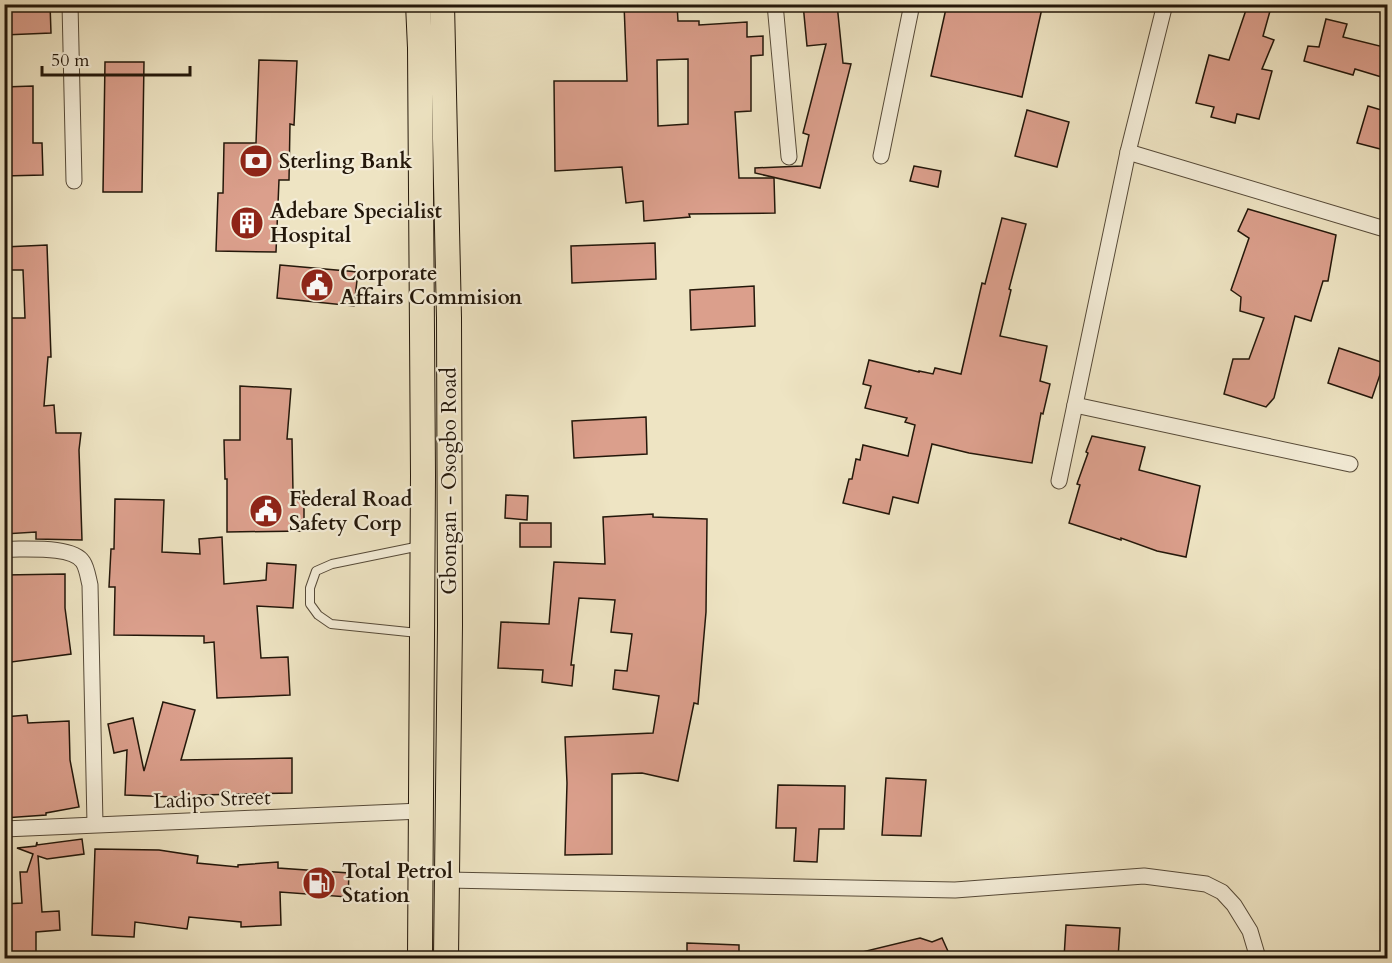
<svg xmlns="http://www.w3.org/2000/svg" width="1392" height="963" font-family="Cardo,serif">
	<style>
		.building { fill: #db9f8c; stroke: #23170a; stroke-width: 1.5; fill-rule: evenodd }
		.lines { fill: none; stroke-linecap: round; stroke-linejoin: round }
		.service-casing { stroke: #564a38; stroke-width: 10 }
		.minor-casing { stroke: #564a38; stroke-width: 17 }
		.primary-casing { stroke: #23170a; stroke-width: 26 }
		.service { stroke: #f4edd8; stroke-width: 8 }
		.minor { stroke: #f4edd8; stroke-width: 15 }
		.primary { stroke: #eee4c3; stroke-width: 24 }
		.labels { text-anchor: middle; stroke-width: 4.5; stroke-linejoin: round; paint-order: stroke }
		.poi-label { font-size: 21px; font-weight: bold; fill: #23170a; stroke: #f4edd8; text-anchor: start }
		.street-label { font-size: 21px; fill: #23170a; stroke: #f4edd8 }
	</style>
	<rect width="100%" height="100%" fill="#eee4c3"/>
	<filter id="stains"><feTurbulence type="fractalNoise" baseFrequency=".00333" numOctaves="4"/><feColorMatrix values="0 0 0 0 .2 0 0 0 0 .09 0 0 0 0 .02 0 0 0 .5 -.17"/></filter>
	<radialGradient id="worn" r=".72"><stop offset=".6" stop-color="#630" stop-opacity="0"/><stop offset="1" stop-color="#630" stop-opacity=".3"/></radialGradient>
	<g class="building">
		<polygon points="4,4 50,4 51,33 4,35"/>
		<path d="M624 4H677L678 21H699V25L747 22V37L763 36V55L751 56V111L735 112 739 178H774L775 213 689 214 690 217 644 221 643 201 626 203 622 167 555 171 554 81H627ZM688 59V124L658 126 657 60Z"/>
		<polygon points="803,4 837,4 843,63 851,64 820,188 755,173 755,168 802,166 809,135 803,133 826,44 807,46"/>
		<polygon points="947,4 1043,4 1022,97 931,76"/>
		<polygon points="1248,4 1272,4 1263,36 1274,40 1262,69 1272,71 1259,119 1237,114 1235,123 1211,117 1214,107 1196,103 1209,55 1229,60"/>
		<polygon points="1326,19 1347,24 1343,37 1388,48 1388,79 1355,69 1353,75 1304,61 1308,46 1319,47"/>
		<polygon points="259,60 297,61 294,125 290,124 289,180 279,180 276,252 216,251 218,193 223,193 224,143 256,143"/>
		<polygon points="105,62 144,62 142,192 103,192"/>
		<polygon points="33,86 33,143 42,143 43,175 4,176 4,87"/>
		<polygon points="1368,106 1388,112 1388,151 1357,143"/>
		<polygon points="1027,110 1069,122 1057,167 1015,156"/>
		<polygon points="914,166 941,171 938,187 910,181"/>
		<polygon points="1248,209 1336,235 1328,281 1323,281 1311,321 1295,316 1274,398 1266,407 1224,394 1233,359 1249,359 1264,318 1240,311 1241,297 1231,290 1249,238 1238,231"/>
		<polygon points="1002,218 1026,224 1009,289 1011,290 1000,336 1047,346 1040,381 1050,384 1043,414 1041,413 1032,463 969,453 932,444 918,503 893,497 889,514 843,503 849,479 852,479 856,459 860,460 863,445 908,456 915,425 905,422 907,418 865,408 871,386 863,384 869,360 919,372 919,371 933,374 935,368 961,374 982,283 985,284"/>
		<polygon points="655,243 656,279 572,283 571,246"/>
		<polygon points="47,245 51,357 48,357 44,406 54,405 56,433 81,433 79,450 82,540 36,539 36,532 4,534 4,318 25,318 23,270 4,270 4,247"/>
		<polygon points="280,265 358,272 354,306 277,298"/>
		<polygon points="754,286 755,326 691,330 690,290"/>
		<polygon points="1339,348 1384,363 1372,398 1328,383"/>
		<polygon points="240,386 291,389 287,439 292,439 293,491 304,491 304,531 227,532 227,479 225,479 224,440 240,440"/>
		<polygon points="646,417 647,454 574,458 572,421"/>
		<polygon points="1092,436 1145,447 1139,470 1200,486 1186,557 1157,551 1121,538 1121,540 1069,523 1080,485 1077,484 1088,453 1086,452"/>
		<polygon points="506,495 528,496 527,520 505,518"/>
		<polygon points="115,499 164,500 162,552 200,554 199,539 222,537 224,584 266,580 267,563 296,565 293,608 257,606 261,658 288,657 290,695 217,698 214,642 204,643 204,636 114,635 115,587 109,587 111,549 114,549"/>
		<polygon points="653,514 653,517 707,519 706,612 698,704 694,703 678,781 642,773 612,774 612,854 565,855 567,783 565,737 653,733 659,696 613,689 615,670 627,671 632,634 611,632 615,600 579,598 571,665 574,665 572,686 542,682 543,670 498,668 501,622 549,624 554,562 605,564 603,517"/>
		<rect x="520" y="523" width="31" height="24"/>
		<polygon points="65,574 65,608 71,654 4,663 4,575"/>
		<polygon points="163,702 195,710 181,760 292,758 292,793 199,795 199,798 125,795 127,750 114,753 108,724 133,718 144,771"/>
		<polygon points="27,715 28,723 69,721 70,760 79,807 46,813 46,815 4,818 4,717"/>
		<polygon points="886,778 926,780 921,836 882,835"/>
		<polygon points="778,785 845,786 844,829 819,829 817,862 794,861 796,828 776,828"/>
		<polygon points="82,839 84,854 47,859 38,856 42,912 59,911 60,930 36,932 36,958 4,958 4,904 22,903 20,872 27,872 33,854 17,848 36,846 37,842 37,845"/>
		<polygon points="95,849 159,850 198,856 197,863 238,867 238,865 278,862 278,868 349,873 348,897 280,892 281,925 241,927 241,922 189,917 187,929 135,922 134,937 92,935"/>
		<polygon points="1066,925 1120,928 1118,958 1064,958"/>
		<polygon points="920,938 932,942 942,938 951,958 863,958 862,952"/>
		<polygon points="687,943 739,945 739,958 687,958"/>
	</g>
	<g class="lines">
		<defs>
			<polyline id="service" points="418,633 331,624 318,615 310,604 310,588 316,571 332,564 420,546"/>
			<g id="minor">
				<polyline points="70,4 74,181"/>
				<polyline points="775,4 789,157"/>
				<polyline points="1128,152 1388,230"/>
				<polyline points="881,156 912,4"/>
				<polyline points="1075,405 1350,464"/>
				<polyline points="1059,481 1128,152 1165,4"/>
				<path d="M4 549C23 550 72 545 83 562 87 568 88 577 90 585L95 824"/>
				<polyline points="4,829 421,811"/>
				<polyline points="447,880 955,890 1144,876 1206,884 1222,892 1234,905 1250,931 1258,958"/>
			</g>
			<g id="primary">
				<polyline points="418,4 420,48 423,475 420,958"/>
				<polyline points="442,4 449,318 450,625 446,958"/>
			</g>
		</defs>
		<use href="#service" class="service-casing"/>
		<use href="#minor" class="minor-casing"/>
		<use href="#primary" class="primary-casing"/>
		<use href="#service" class="service"/>
		<use href="#minor" class="minor"/>
		<use href="#primary" class="primary"/>
	</g>
	<defs>
		<symbol id="bank-disc" viewBox="-11 -11 22 22"><circle r="9.5" fill="#8f2418" stroke="#f4edd8"/><path d="M-6-4H6V4H-6ZM0-2.3a2.3 2.3 0 1 0 0 4.6a2.3 2.3 0 1 0 0-4.6Z" fill="#fff"/></symbol>
		<symbol id="building-disc" viewBox="-11 -11 22 22"><circle r="9.5" fill="#8f2418" stroke="#f4edd8"/><path d="M-4-6H4V6H1V3H-1V6H-4ZM-2.5-4.3h1.7v1.8h-1.7ZM.8-4.3h1.7v1.8H.8ZM-2.5-1h1.7V.8h-1.7ZM.8-1h1.7V.8H.8Z" fill="#fff"/></symbol>
		<symbol id="civic-disc" viewBox="-11 -11 22 22"><circle r="9.5" fill="#8f2418" stroke="#f4edd8"/><path d="M-.6-6.5H3V-4.5H.6V-3L4-1V1h2V6H-6V1h2V-1L-.6-3ZM-1.2 2.5V6h2.4V2.5Z" fill="#fff"/></symbol>
		<symbol id="fuel-disc" viewBox="-11 -11 22 22"><circle r="9.5" fill="#8f2418" stroke="#f4edd8"/><path d="M-5.5-6h7V0h2V4h1.3V-2.5L3-4.5l.8-.8L6-3V5H2.5V1h-1V6h-7ZM-4.2-4.7v3.2H.2V-4.7Z" fill="#fff"/></symbol>
	</defs>
	<g fill-rule="evenodd">
		<use href="#bank-disc" x="237" y="142" width="38" height="38"/>
		<use href="#building-disc" x="228" y="204" width="38" height="38"/>
		<use href="#civic-disc" x="298" y="266" width="38" height="38"/>
		<use href="#civic-disc" x="247" y="492" width="38" height="38"/>
		<use href="#fuel-disc" x="300" y="864" width="38" height="38"/>
	</g>
	<g class="labels">
		<g class="poi-label">
			<text x="279" y="168">Sterling Bank</text>
			<text x="270" y="218">Adebare Specialist<tspan x="270" dy="24">Hospital</tspan></text>
			<text x="340" y="280">Corporate<tspan x="340" dy="24">Affairs Commision</tspan></text>
			<text x="289" y="506">Federal Road<tspan x="289" dy="24">Safety Corp</tspan></text>
			<text x="342" y="878">Total Petrol<tspan x="342" dy="24">Station</tspan></text>
		</g>
		<g class="street-label">
			<text transform="translate(449 481) rotate(-90)" y="7">Gbongan - Osogbo Road</text>
			<text transform="translate(212 799) rotate(-2)" y="7">Ladipo Street</text>
		</g>
	</g>
	<rect width="1392" height="963" fill="none" stroke="#eee4c3" stroke-width="24"/>
	<rect x="6" y="6" width="1380" height="951" fill="none" stroke="#23170a" stroke-width="3"/>
	<rect x="12" y="12" width="1368" height="939" fill="none" stroke="#23170a" stroke-width="1.5"/>
	<path d="M42 66v9h148v-9" fill="none" stroke="#23170a" stroke-width="3"/>
	<text x="51" y="66" font-size="18" fill="#23170a" stroke="#f4edd8" stroke-width="4.5" paint-order="stroke">50 m</text>
	<rect width="100%" height="100%" filter="url(#stains)"/>
	<rect width="100%" height="100%" fill="url(#worn)"/>
</svg>
